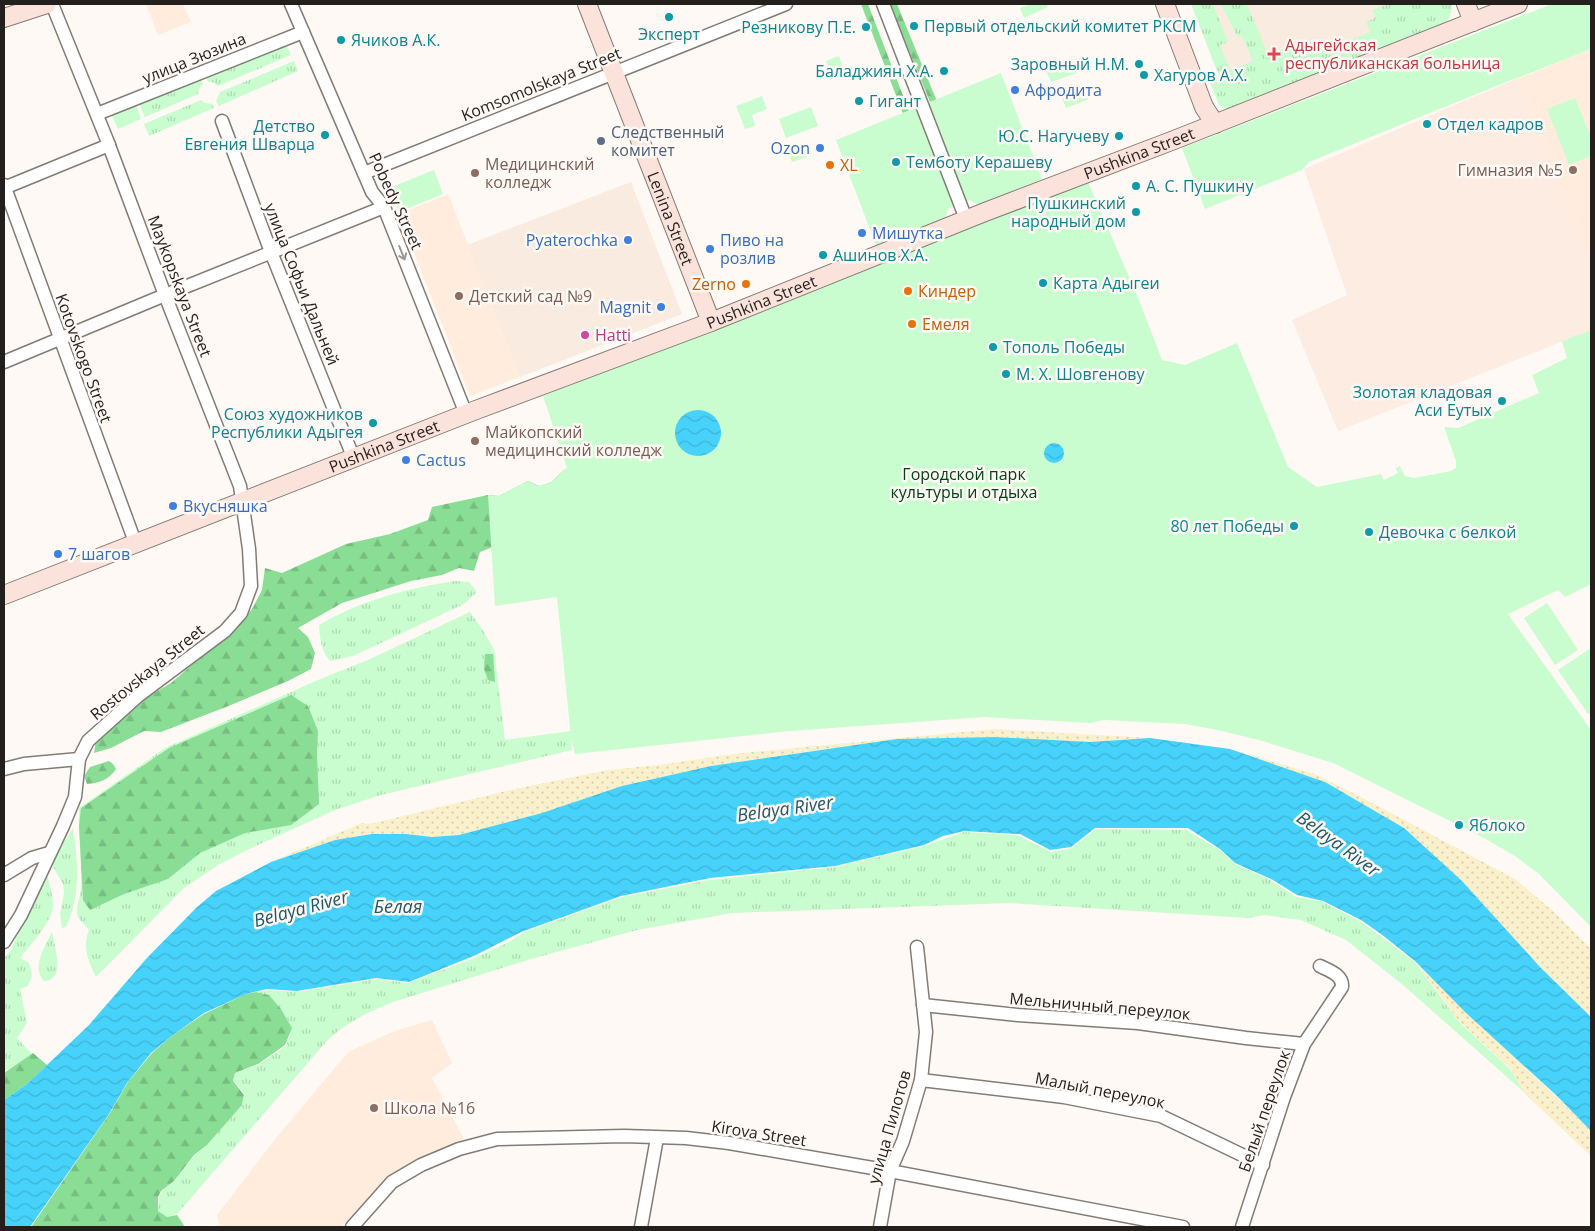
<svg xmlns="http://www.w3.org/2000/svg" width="1595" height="1231" font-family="'Open Sans',sans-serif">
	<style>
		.built { fill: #f9ebe0 }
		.industrial { fill: #fdece1 }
		.education { fill: #ffecdc }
		.grass { fill: url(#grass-tufts) }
		.forest { fill: url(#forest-firs) }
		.sand { fill: url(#sand-dots) }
		.park { fill: #c9fcce }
		.water { fill: url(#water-waves) }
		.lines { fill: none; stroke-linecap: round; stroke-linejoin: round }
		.street-casing { stroke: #827c76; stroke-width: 15 }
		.secondary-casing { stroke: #827c76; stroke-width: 20 }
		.street { stroke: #fff; stroke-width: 12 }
		.secondary { stroke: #fbe3db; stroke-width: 18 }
		.oneway { stroke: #9c9a99 }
		.culture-dot { fill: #0f9aa8; stroke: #fef9f4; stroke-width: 2 }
		.health-dot { fill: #e0444e; stroke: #fef9f4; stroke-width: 2 }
		.shop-dot { fill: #3f7fe0; stroke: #fef9f4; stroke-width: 2 }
		.service-dot { fill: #5c6f8a; stroke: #fef9f4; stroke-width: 2 }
		.food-dot { fill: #e8710a; stroke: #fef9f4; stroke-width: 2 }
		.education-dot { fill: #8d6e63; stroke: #fef9f4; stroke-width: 2 }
		.hotel-dot { fill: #d1479c; stroke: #fef9f4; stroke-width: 2 }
		.labels { text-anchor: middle; stroke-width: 5; stroke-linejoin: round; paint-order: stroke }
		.culture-label { font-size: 16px; fill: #0d838f; stroke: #fef9f4; text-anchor: start }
		.health-label { font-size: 16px; fill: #be3a42; stroke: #fef9f4; text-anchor: start }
		.street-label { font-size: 16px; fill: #221f1d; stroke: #fef9f4 }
		.shop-label { font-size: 16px; fill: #366cbe; stroke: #fef9f4; text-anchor: start }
		.service-label { font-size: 16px; fill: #4e5e75; stroke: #fef9f4; text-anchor: start }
		.education-label { font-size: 16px; fill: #785e54; stroke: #fef9f4; text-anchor: start }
		.food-label { font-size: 16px; fill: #c56008; stroke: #fef9f4; text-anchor: start }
		.hotel-label { font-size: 16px; fill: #b23c85; stroke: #fef9f4; text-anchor: start }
		.park-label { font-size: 16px; fill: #034215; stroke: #fef9f4 }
		.water-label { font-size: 18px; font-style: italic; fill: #205869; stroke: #fef9f4 }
	</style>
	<defs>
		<pattern id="grass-tufts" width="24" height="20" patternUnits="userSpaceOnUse" patternTransform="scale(1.25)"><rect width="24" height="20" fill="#c9fcce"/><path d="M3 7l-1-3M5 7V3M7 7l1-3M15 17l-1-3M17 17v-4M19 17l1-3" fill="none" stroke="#acd8b0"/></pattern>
		<pattern id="forest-firs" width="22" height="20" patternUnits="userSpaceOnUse" patternTransform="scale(1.25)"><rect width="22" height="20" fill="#8add95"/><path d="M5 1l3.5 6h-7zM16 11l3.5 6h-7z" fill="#77bd80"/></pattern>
		<pattern id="sand-dots" width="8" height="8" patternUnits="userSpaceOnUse" patternTransform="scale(1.25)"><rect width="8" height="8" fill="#faf0cb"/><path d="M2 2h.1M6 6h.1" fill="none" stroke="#d6cdae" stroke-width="1.8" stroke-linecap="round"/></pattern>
		<pattern id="water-waves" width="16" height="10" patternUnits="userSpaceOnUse" patternTransform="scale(1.25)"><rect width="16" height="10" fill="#46d2fa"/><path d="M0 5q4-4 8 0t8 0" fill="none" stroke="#3db4d6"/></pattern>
	</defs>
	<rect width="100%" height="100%" fill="#fef9f4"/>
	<g class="built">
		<polygon points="1192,4 1441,4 1229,98"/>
		<polygon points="631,182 682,314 520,377 467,245"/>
	</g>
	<polygon class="industrial" points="1518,78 1591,261 1591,330 1338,431 1292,320 1347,295 1304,169"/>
	<g class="education">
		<polygon points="146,4 183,4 191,22 158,35"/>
		<polygon points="1591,49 1591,261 1518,79"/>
		<polygon points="448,194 520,377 470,396 399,214"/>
		<polygon points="432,1020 452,1063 432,1078 464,1139 424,1156 394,1174 378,1187 341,1227 220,1227 217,1215 276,1138 348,1052 392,1032"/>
	</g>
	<g class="grass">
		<polygon points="1191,4 1213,4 1228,42 1220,45 1230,70 1253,61 1242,36 1238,38 1221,4 1247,4 1268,54 1309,39 1316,52 1370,32 1366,22 1375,18 1372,10 1389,4 1452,4 1452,9 1448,21 1434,27 1227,109 1219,105 1209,80 1219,76"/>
		<polygon points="285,42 291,55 218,86 213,82 208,82 205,75"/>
		<polygon points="294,61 298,71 219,106 216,101 220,92"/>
		<polygon points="200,77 203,84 200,87 198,94 145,117 138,102"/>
		<polygon points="201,100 205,103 212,104 214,108 149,136 144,124"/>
		<path d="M455 581 469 582 477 592 464 604 353 656 330 661C321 651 320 639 319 625 359 601 408 588 455 581Z"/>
		<path d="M470 612 482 629 494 649 505 740 571 731 572 750 381 795 335 810 247 850 218 865 184 888 96 977C88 961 82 947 89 930 85 925 78 919 77 914 76 905 81 896 81 887 82 861 78 835 79 808L165 748 318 680 370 659Z"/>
		<path d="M73 828C78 860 81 897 66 927L62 928 60 914 64 893 63 884 53 867 54 857Z"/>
		<path d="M1096 829 1186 830 1219 849 1235 864 1269 879 1296 897 1321 901 1360 921 1415 962 1459 1022 1510 1069 1525 1093 1403 985 1346 940 1301 920 1264 915 1248 918 1010 903 732 913 637 930 531 959 393 1002C368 1012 345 1023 326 1042L177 1214 167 1217 158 1211 159 1197 162 1191 174 1181 195 1155 207 1145 242 1105 245 1095 234 1081 235 1073 258 1065 286 1046 292 1028 281 1009 269 995 257 992 268 990 297 992 377 979 408 983 472 959 509 942 524 932 622 897 709 880 836 867 924 846 964 832 1017 835 1051 852 1072 848Z"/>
		<path d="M47 873C49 883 53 895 53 905 53 921 30 945 20 958L29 963 32 976 28 986 20 989 27 1023 17 1038 32 1054 4 1072V959L10 951Z"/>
		<path d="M52 932C54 947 67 980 44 981 31 968 45 946 52 932Z"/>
	</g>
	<g class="forest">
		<polygon points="861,4 868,4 944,203 938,205"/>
		<polygon points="890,4 897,4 936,99 967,193"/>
		<polygon points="567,467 506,542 480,552 474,571 459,568 442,575 411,581 342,603 298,628 308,637 315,653 311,669 288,681 226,707 161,732 144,731 111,748 94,753 96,740 144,699 171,683 238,625 252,609 262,590 265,568 282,573 346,544 390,534 428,520 432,507 488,495 499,496 528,481 539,486 552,482"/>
		<polygon points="485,654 493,654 495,682 488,680 484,669"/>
		<polygon points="291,695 308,706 318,731 317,756 319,804 291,825 245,833 200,853 168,879 124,894 90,910 83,900 79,826 81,808 169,748"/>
		<path d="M109 761 113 764 116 769C109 780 99 783 87 784L84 776 90 767Z"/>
		<polygon points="256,992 269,995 281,1009 292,1028 285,1045 258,1064 235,1073 233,1081 244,1095 242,1105 207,1145 194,1155 174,1181 161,1191 158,1197 158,1211 167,1217 177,1215 185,1227 31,1227 110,1113 128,1082 152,1053 173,1035 204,1014 246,994"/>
		<polygon points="33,1053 47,1065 27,1084 4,1100 4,1073"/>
	</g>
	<g class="sand">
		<polygon points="995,729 1150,738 1090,742 995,737 897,739 811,751 711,766 622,786 542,813 459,835 432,837 406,834 372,834 335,840 271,862 362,823 370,824 506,791 608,770 659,765 733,754"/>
		<polygon points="1230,749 1312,773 1357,795 1515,879 1553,911 1591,949 1591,1017 1540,967 1462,881 1263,760"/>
		<path d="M1415 961C1472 1019 1533 1073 1591 1131V1156L1525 1094 1511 1069 1458 1020Z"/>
	</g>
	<g class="park">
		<polygon points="1031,4 1046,4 1048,7 1024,18 1020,8"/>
		<polygon points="1552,4 1591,4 1591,49 1518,78 1516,78 1309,162 1302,170 1205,209 1182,148"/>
		<polygon points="839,56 844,71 832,76 826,61"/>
		<polygon points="1072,58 1077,73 1051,82 1045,68"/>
		<polygon points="1001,73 1042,179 979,205 970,200 948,209 944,222 877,248 836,140"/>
		<polygon points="1084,87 1089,99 1066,108 1061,95"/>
		<polygon points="762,96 767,109 752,115 755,126 745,129 736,106"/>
		<polygon points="1575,98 1591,137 1591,156 1569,165 1547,109"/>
		<polygon points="136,105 141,119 118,129 112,116"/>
		<polygon points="811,107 818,126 786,138 779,119"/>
		<polygon points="803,147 807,157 792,162 788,152"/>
		<polygon points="434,170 443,194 399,212 389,188"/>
		<polygon points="1088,182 1139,300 1162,360 1185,365 1237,343 1288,467 1317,487 1381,474 1384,480 1398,473 1396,468 1400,466 1405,476 1414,478 1451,471 1456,468 1456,461 1444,427 1458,428 1539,393 1532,375 1567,358 1562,341 1591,330 1591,584 1565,597 1558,590 1508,614 1591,730 1591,927 1539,874 1515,856 1484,838 1333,763 1259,740 1218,730 1185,724 1104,720 1090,723 985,717 790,731 575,754 571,738 557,597 495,606 488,495 499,496 528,481 538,486 552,482 567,468 543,396"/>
		<polygon points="1547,603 1578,650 1555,665 1524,618"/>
		<polygon points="1591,648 1591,712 1588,714 1558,670"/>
	</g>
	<g class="water">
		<circle cx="698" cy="433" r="23"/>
		<circle cx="1054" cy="453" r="10"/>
		<polygon points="995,737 1090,742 1150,738 1230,749 1325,782 1404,828 1462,881 1540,967 1591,1017 1591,1131 1556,1095 1465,1012 1415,961 1381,934 1361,920 1323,901 1297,895 1273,880 1235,863 1220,849 1188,828 1095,828 1071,847 1050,850 1020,834 964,831 943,836 924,845 835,866 710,878 621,896 521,932 476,955 409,982 376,978 297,991 267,989 246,994 204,1013 173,1035 151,1053 127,1083 109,1114 30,1227 4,1227 4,1100 27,1084 89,1025 146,959 197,907 216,891 271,862 335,840 372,834 406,834 432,837 459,835 542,813 622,786 711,766 897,739"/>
	</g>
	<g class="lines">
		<defs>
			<g id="street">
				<polyline points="291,4 372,192 384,207 466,414"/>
				<polyline points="883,4 966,219"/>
				<polyline points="97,114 303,32"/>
				<polyline points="222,121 271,252 354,459"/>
				<polyline points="364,173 786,4"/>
				<polyline points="4,185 135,542"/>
				<polyline points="4,188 109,145"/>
				<polyline points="4,362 165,295 384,207"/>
				<polyline points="4,769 24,764 79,759"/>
				<polyline points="4,875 32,858 49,853"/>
				<polyline points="4,942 21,915 63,826 75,797 79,759 88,741 138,696 225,631 241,613 251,586 249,549 240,486 165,295 107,140 52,4"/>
				<polyline points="923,1005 1018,1015 1138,1023 1246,1038 1304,1044"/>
				<polyline points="921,1080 1064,1097 1161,1116 1263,1165"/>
				<polyline points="352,1227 392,1182 421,1165 459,1149 497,1139 624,1136 686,1138 729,1143 890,1171 1183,1227"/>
				<polyline points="641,1227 657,1138"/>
				<polyline points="880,1227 890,1171 903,1141 921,1080 926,1032 917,947"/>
				<path d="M1242 1227 1284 1097 1304 1044 1342 987C1343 975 1330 971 1320 966"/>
			</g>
			<g id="secondary">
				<path id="s1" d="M587 4 711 322"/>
				<polyline points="1165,4 1204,107 1215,124"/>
				<polyline points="1466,4 1473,22"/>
				<polyline points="4,18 47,4"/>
				<path id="s2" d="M4 595 476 410 711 322 985 212 1174 140 1518 4"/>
			</g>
		</defs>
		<use href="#street" class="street-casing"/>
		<use href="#secondary" class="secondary-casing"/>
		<use href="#street" class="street"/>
		<use href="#secondary" class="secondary"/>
	</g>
	<defs><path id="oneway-shaft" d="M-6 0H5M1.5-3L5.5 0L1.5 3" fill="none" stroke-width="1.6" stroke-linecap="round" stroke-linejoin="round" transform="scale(1.25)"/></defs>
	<use class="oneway" href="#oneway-shaft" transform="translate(402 253) rotate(68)"/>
	<g class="culture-dot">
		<circle cx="669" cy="17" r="5"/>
		<circle cx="914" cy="26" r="5"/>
		<circle cx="866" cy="27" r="5"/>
		<circle cx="341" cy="40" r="5"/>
		<circle cx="1139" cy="64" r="5"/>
		<circle cx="944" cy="71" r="5"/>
		<circle cx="1144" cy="75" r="5"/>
		<circle cx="859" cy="101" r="5"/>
		<circle cx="1427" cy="124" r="5"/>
		<circle cx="325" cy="135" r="5"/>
		<circle cx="1119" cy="136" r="5"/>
		<circle cx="896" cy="162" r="5"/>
		<circle cx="1136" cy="186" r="5"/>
		<circle cx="1136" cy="212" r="5"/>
		<circle cx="823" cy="255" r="5"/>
		<circle cx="1043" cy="283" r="5"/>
		<circle cx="993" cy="347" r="5"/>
		<circle cx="1006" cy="374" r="5"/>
		<circle cx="1502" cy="401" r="5"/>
		<circle cx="373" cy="423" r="5"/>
		<circle cx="1294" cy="526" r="5"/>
		<circle cx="1369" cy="532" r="5"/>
		<circle cx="1459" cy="825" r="5"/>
	</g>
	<path class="health-dot" d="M1271.5 46.5h5v5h5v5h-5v5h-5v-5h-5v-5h5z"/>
	<g class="shop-dot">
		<circle cx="1015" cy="90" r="5"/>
		<circle cx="820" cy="148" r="5"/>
		<circle cx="862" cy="233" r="5"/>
		<circle cx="628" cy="240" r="5"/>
		<circle cx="710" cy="249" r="5"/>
		<circle cx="661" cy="307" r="5"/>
		<circle cx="406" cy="460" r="5"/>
		<circle cx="173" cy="506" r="5"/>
		<circle cx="58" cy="554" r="5"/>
	</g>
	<circle class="service-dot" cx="601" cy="141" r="5"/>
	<g class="food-dot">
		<circle cx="830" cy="165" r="5"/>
		<circle cx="746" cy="284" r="5"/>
		<circle cx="908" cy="291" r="5"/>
		<circle cx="912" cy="324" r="5"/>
	</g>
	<g class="education-dot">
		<circle cx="1573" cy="170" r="5"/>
		<circle cx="475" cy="173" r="5"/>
		<circle cx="459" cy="296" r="5"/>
		<circle cx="475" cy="441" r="5"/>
		<circle cx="374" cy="1108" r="5"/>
	</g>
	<circle class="hotel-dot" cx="585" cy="335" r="5"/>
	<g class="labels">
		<g class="culture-label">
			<text x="924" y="32">Первый отдельский комитет РКСМ</text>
			<text x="856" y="33" text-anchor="end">Резникову П.Е.</text>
			<text x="669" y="40" text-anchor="middle">Эксперт</text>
			<text x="351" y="46">Ячиков А.К.</text>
			<text x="1129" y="70" text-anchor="end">Заровный Н.М.</text>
			<text x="934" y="77" text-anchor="end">Баладжиян Х.А.</text>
			<text x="1154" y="81">Хагуров А.Х.</text>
			<text x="869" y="107">Гигант</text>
			<text x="1437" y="130">Отдел кадров</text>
			<text x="315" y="132" text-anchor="end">Детство<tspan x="315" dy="18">Евгения Шварца</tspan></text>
			<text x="1109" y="142" text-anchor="end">Ю.С. Нагучеву</text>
			<text x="906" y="168">Темботу Керашеву</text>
			<text x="1146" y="192">А. С. Пушкину</text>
			<text x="1126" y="209" text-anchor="end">Пушкинский<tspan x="1126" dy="18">народный дом</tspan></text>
			<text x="833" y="261">Ашинов Х.А.</text>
			<text x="1053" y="289">Карта Адыгеи</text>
			<text x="1003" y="353">Тополь Победы</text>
			<text x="1016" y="380">М. Х. Шовгенову</text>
			<text x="1492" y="398" text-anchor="end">Золотая кладовая<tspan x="1492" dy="18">Аси Еутых</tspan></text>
			<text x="363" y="420" text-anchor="end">Союз художников<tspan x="363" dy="18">Республики Адыгея</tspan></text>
			<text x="1284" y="532" text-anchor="end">80 лет Победы</text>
			<text x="1379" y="538">Девочка с белкой</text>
			<text x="1469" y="831">Яблоко</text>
		</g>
		<g class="health-label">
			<text x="1285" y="51">Адыгейская<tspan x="1285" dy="18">республиканская больница</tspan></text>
		</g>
		<g class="street-label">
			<text transform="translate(194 58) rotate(-22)" y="6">улица Зюзина</text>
			<text transform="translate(541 84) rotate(-22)" y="6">Komsomolskaya Street</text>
			<text dy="6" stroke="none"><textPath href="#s2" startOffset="1218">Pushkina Street</textPath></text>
			<text transform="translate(396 201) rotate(65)" y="6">Pobedy Street</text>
			<text dy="6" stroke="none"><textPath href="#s1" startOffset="230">Lenina Street</textPath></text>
			<text transform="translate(302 284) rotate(68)" y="6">улица Софьи Дальней</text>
			<text transform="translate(180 286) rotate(69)" y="6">Maykopskaya Street</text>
			<text dy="6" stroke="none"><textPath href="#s2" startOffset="812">Pushkina Street</textPath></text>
			<text transform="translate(84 358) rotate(70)" y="6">Kotovskogo Street</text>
			<text dy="6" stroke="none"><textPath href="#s2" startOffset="408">Pushkina Street</textPath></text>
			<text transform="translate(147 672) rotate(-39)" y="6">Rostovskaya Street</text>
			<text transform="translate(1100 1006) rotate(5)" y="6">Мельничный переулок</text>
			<text transform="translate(1100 1090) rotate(11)" y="6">Малый переулок</text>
			<text transform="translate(1264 1111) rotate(-71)" y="6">Белый переулок</text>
			<text transform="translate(889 1127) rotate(-74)" y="6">улица Пилотов</text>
			<text transform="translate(759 1133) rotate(9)" y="6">Kirova Street</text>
		</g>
		<g class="shop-label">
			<text x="1025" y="96">Афродита</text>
			<text x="810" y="154" text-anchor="end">Ozon</text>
			<text x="872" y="239">Мишутка</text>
			<text x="618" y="246" text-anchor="end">Pyaterochka</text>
			<text x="720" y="246">Пиво на<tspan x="720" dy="18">розлив</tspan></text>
			<text x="651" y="313" text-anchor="end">Magnit</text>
			<text x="416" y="466">Cactus</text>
			<text x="183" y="512">Вкусняшка</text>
			<text x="68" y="560">7 шагов</text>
		</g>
		<g class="service-label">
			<text x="611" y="138">Следственный<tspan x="611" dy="18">комитет</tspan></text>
		</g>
		<g class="education-label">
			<text x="485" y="170">Медицинский<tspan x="485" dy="18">колледж</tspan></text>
			<text x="1563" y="176" text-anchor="end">Гимназия №5</text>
			<text x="469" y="302">Детский сад №9</text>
			<text x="485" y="438">Майкопский<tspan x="485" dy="18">медицинский колледж</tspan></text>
			<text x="384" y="1114">Школа №16</text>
		</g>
		<g class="food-label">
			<text x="840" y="171">XL</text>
			<text x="736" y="290" text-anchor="end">Zerno</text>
			<text x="918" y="297">Киндер</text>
			<text x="922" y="330">Емеля</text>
		</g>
		<g class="hotel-label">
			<text x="595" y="341">Hatti</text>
		</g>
		<g class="park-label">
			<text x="964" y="480">Городской парк<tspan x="964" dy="18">культуры и отдыха</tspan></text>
		</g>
		<g class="water-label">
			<text transform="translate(785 809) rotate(-8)" y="6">Belaya River</text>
			<text transform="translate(1338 844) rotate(36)" y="6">Belaya River</text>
			<text x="398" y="913">Белая</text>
			<text transform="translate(301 909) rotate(-15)" y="6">Belaya River</text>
		</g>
	</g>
	<rect width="1595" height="1231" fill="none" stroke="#221f1d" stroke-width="10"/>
</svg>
